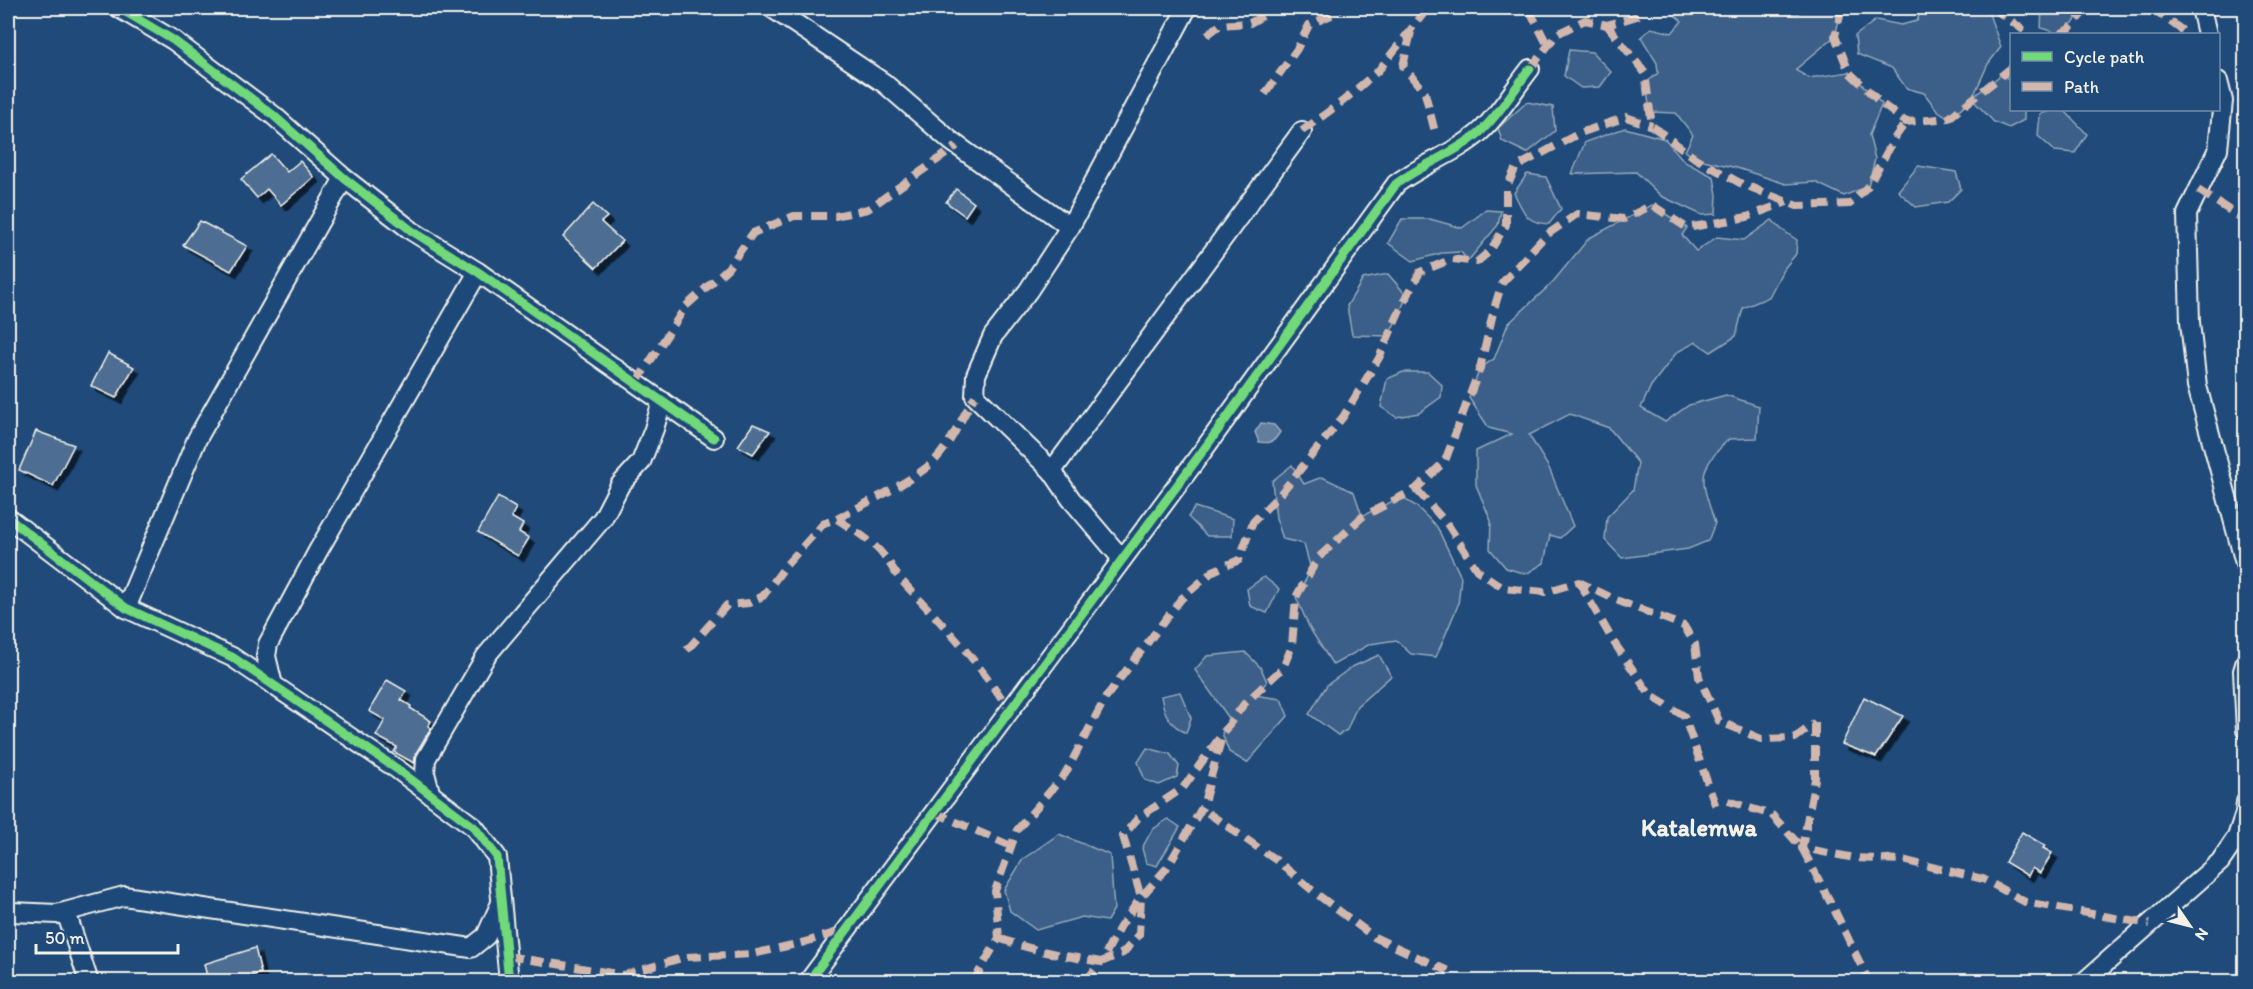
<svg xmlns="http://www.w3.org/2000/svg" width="2253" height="989" font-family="Itim,sans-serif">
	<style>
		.green { fill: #3a5f88; stroke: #97a8b8; stroke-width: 1.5 }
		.water { fill: #627e9d; stroke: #9cacbb; stroke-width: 1.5 }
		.building { fill: #4d6e92; stroke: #f4f1e8; stroke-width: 1.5; filter: url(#shadow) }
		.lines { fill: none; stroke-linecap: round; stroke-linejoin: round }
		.minor-casing { stroke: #f4f1e8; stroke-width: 22 }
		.minor { stroke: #1f4a7a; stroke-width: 18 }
		.quiet { stroke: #d1b7ad; stroke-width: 8; stroke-dasharray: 15 8; stroke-linecap: butt }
		.cycleway-casing { stroke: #1f4a7a; stroke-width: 13 }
		.cycleway { stroke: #71d979; stroke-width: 9 }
		.labels { text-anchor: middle; stroke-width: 4.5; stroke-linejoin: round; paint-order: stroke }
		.quarter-label { font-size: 24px; font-weight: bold; fill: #f4f1e8; stroke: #1f4a7a }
	</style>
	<defs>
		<filter id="shadow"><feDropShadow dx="5.5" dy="5.5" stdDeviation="0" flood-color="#0009"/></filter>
	</defs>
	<rect width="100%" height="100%" fill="#1f4a7a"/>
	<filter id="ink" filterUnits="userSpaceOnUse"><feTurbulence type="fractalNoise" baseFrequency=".0167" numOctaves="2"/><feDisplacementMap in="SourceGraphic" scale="12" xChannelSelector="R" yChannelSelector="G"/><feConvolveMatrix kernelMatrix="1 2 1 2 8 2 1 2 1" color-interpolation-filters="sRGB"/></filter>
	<g filter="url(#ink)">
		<g class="green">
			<polygon points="1666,8 1786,8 1786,13 1797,14 1804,8 1842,8 1835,36 1795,70 1809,78 1849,72 1882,104 1869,135 1875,159 1868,186 1844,196 1815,182 1786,184 1737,168 1695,158 1685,151 1693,135 1676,113 1650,112 1646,83 1658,73 1657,63 1641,37 1651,28 1672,33 1682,21"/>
			<polygon points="1922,8 1980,8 1989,14 2001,47 1988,64 1973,97 2002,74 2011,81 2012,110 2024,110 2024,120 2009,128 1994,122 1972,99 1949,118 1937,110 1924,93 1906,88 1892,68 1857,54 1855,36 1876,20 1901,25 1917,21"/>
			<polygon points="2042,8 2079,8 2075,21 2060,34 2041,28"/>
			<polygon points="1569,50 1592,52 1611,72 1600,87 1581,88 1564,76"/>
			<polygon points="1527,102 1553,107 1555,131 1527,153 1502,141 1498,128"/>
			<polygon points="2054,110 2064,110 2087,134 2075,153 2055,151 2038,136 2040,114"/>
			<polygon points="1625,128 1665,139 1685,162 1714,177 1717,195 1716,214 1702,215 1661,196 1636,172 1572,174 1585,142"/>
			<polygon points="1918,166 1956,172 1961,189 1948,202 1916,207 1898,191"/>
			<path d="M1527 174 1546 177 1561 209 1549 224C1525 223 1524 212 1514 193Z"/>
			<path d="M1652 205 1687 228 1682 235 1696 251 1717 237 1744 240 1772 220 1781 229 1797 240 1796 254 1783 270 1769 297 1743 308 1736 336 1711 352 1696 342 1677 352 1651 386 1641 408 1665 422 1689 405 1726 395 1759 406 1757 438 1729 439C1694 472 1702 482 1715 523L1708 541 1688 549 1622 558 1605 540 1607 517 1633 490 1638 463 1609 428 1570 414 1529 435 1549 468 1573 526 1560 538 1550 535 1544 563 1526 574 1506 568 1490 549 1491 521 1476 485V451L1512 434 1489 428 1469 398 1480 368 1494 359 1508 324 1552 283 1589 238Z"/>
			<polygon points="1486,210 1501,211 1498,225 1468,261 1461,252 1442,253 1413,261 1388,243 1402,219 1430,219 1462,228"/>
			<polygon points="1388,274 1407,296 1389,336 1352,335 1347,306 1363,279"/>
			<polygon points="1403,372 1428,372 1442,385 1441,397 1419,413 1396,417 1381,407 1387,379"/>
			<polygon points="1292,465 1304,484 1322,477 1354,492 1362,516 1401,497 1416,506 1437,527 1461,577 1458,605 1436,657 1411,654 1396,640 1370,644 1333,665 1310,629 1296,597 1311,570 1304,544 1283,539 1276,518 1272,481"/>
			<polygon points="1195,507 1233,519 1232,536 1207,536 1188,517"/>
			<polygon points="1264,577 1279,589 1267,613 1250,606 1247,589"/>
			<polygon points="1245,652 1261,668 1267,682 1254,695 1281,699 1288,716 1247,763 1229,752 1222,733 1231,721 1195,670 1207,656"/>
			<polygon points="1379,655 1391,676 1357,706 1347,730 1338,735 1309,714 1327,685 1352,667"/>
			<path d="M1180 692 1191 718 1186 733C1169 724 1164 714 1161 696Z"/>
			<polygon points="1147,748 1170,754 1179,766 1177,777 1159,785 1145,780 1138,762"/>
			<polygon points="1168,819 1180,827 1157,866 1146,863 1142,848 1152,830"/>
			<polygon points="1059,834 1110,855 1114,909 1107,921 1082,917 1036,930 1010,911 1004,890 1023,859"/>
		</g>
		<path class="water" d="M1261 423 1274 425 1280 432C1274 442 1271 444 1259 442L1255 432Z"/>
		<g class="building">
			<polygon points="271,154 287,172 300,161 314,177 281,205 267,189 257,198 241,179"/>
			<polygon points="956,189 974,203 965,216 946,202"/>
			<polygon points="593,204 607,217 601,222 622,241 596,268 563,237"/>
			<polygon points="200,221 247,246 231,271 183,245"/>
			<polygon points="108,353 134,367 116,398 91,386"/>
			<polygon points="753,424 770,431 753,454 738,446"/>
			<polygon points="36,431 74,445 53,486 19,470"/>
			<polygon points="498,497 516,508 511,517 523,524 519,532 529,538 518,556 478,532"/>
			<polygon points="387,680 406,691 401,700 411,706 410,708 431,721 428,726 431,728 416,753 414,763 394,752 397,747 376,736 385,720 369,711"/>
			<polygon points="1864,697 1903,716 1876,757 1842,744"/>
			<polygon points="2022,832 2045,846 2043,848 2052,853 2040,873 2032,868 2028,876 2005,862"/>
			<polygon points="255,948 261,973 232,981 208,981 204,964"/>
		</g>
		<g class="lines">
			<defs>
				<g id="minor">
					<polyline points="119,8 173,40 273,115 344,178 412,231 478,272 714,438"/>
					<polyline points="772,8 884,83 951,141 1070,227"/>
					<polyline points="2201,8 2207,34"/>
					<polyline points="2218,81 2223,101 2218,149 2187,214 2190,322 2197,386 2246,567"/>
					<polyline points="1052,471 1302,131"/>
					<polyline points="8,518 126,608 232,657 397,769 474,827 497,857 509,982"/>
					<polyline points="1122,559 1071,499 1052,471 975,396 976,375 993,336 1028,291 1070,227 1187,8"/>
					<polyline points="126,608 197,439 344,178"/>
					<polyline points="2246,661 2243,671 2246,730"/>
					<polyline points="273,685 266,656 268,644 318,551 478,272"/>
					<polyline points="430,792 425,773 426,759 486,656 603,518 620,485 641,462 654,429 662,401"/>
					<polyline points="66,912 89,982"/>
					<polyline points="8,914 12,912 57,914 124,896 471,948 486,936 501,903"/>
					<path d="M808 982 1202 452 1396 184C1422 164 1455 154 1480 132 1499 115 1514 89 1530 69"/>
					<polyline points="2084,982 2220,862 2237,837 2245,813 2246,802"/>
				</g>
			</defs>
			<use href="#minor" class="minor-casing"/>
			<use href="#minor" class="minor"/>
			<g class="quiet">
				<polyline points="1531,8 1532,15 1548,46"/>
				<polyline points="1842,8 1835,36 1849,72 1882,104 1906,122 1949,118 2012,67"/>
				<path d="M1853 8C1862 12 1876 12 1884 8"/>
				<polyline points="1993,8 2029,34"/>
				<polyline points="2152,8 2187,34"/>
				<polyline points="1607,25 1645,73 1652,126 1695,158 1740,183 1797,206 1850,204 1868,186 1896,136 1906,122"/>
				<polyline points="1411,32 1403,66 1425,93 1436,136"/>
				<polyline points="2060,34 2069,29 2087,8"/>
				<polyline points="1207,35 1220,25 1250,23 1276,8"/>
				<polyline points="1530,69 1557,34 1585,20 1607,25 1637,16 1643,8"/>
				<polyline points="1265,94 1297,49 1309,25 1336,13 1341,8"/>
				<polyline points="1302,131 1343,101 1378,71 1428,8"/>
				<polyline points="2198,190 2246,221"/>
				<polyline points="636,383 686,306 728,268 753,233 794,216 835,216 868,209 957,146"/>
				<polyline points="1416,489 1448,525 1477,570 1503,588 1545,592 1579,582 1616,600 1684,626 1695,644 1699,677 1719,721 1761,739 1795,738 1815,723"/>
				<path d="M837 519C864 503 915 481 936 459 953 440 962 417 975 396"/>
				<polyline points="1579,582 1613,641 1650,695 1684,716 1716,807"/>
				<path d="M687 650 727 605 749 603 763 596 787 564 824 523 837 519C854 530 871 540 884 556 891 564 895 574 903 582 941 623 980 662 1009 710"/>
				<polyline points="1815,723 1815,779 1802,848 1855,858 1902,860 1983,879 2025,902 2149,924"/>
				<polyline points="1728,801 1772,815 1802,848 1834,909 1869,982"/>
				<polyline points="934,812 1011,846"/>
				<polyline points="1208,813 1276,860 1318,895 1374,937 1448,971"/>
				<path d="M999 938C1032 951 1066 956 1101 962L1120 927 1141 897 1166 869 1203 806 1221 740"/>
				<polyline points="507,956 624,975 685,957 753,954 805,942 845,930"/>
				<polyline points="973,982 999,938 995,891 1017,830 1065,774 1106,697 1181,599 1213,571 1239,560 1253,522 1281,493 1343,417 1379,358 1402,306 1420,272 1452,259 1477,262 1490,251 1506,225 1506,189 1516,167 1580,133 1626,117 1652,126"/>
				<polyline points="1085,982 1101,962 1123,953 1139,935 1141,897 1123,836 1138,818 1183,788 1244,704 1283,668 1292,646 1296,597 1318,558 1362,517 1416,489 1445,461 1480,368 1494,309 1502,283 1545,236 1577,214 1624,219 1652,205 1687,228 1747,217 1787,202"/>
			</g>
			<defs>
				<g id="cycleway">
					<polyline points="119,8 173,40 273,115 344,178 412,231 478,272 714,438"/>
					<polyline points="8,518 126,608 232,657 397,769 474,827 497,857 509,982"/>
					<path d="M808 982 1202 452 1396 184C1422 164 1455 154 1480 132 1499 115 1514 89 1530 69"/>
				</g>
			</defs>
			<use href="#cycleway" class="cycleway-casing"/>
			<use href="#cycleway" class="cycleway"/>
		</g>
	</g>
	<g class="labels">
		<g class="quarter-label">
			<text x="1699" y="836">Katalemwa</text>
		</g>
	</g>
	<rect width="2253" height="989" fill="none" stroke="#1f4a7a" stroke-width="30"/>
	<rect x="15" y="15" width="2223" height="959" fill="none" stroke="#f4f1e8" stroke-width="2" filter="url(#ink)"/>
	<rect x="2010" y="33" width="210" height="78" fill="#1f4a7a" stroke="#748da6" stroke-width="1.5"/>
	<rect x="2022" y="52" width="30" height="9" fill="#71d979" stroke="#748da6" stroke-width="1.5"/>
	<text x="2064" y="63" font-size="18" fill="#f4f1e8">Cycle path</text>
	<rect x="2022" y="82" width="30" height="9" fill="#d1b7ad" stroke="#748da6" stroke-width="1.5"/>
	<text x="2064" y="93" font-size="18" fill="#f4f1e8">Path</text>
	<g transform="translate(2190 926) rotate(125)" stroke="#1f4a7a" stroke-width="4.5" paint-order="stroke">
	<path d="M0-4.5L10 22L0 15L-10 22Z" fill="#f4f1e8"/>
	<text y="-9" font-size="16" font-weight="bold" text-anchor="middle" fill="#f4f1e8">N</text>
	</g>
	<path d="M36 944v9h142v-9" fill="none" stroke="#f4f1e8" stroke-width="3"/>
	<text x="45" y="944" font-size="18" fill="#f4f1e8" stroke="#1f4a7a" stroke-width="4.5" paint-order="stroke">50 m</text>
</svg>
